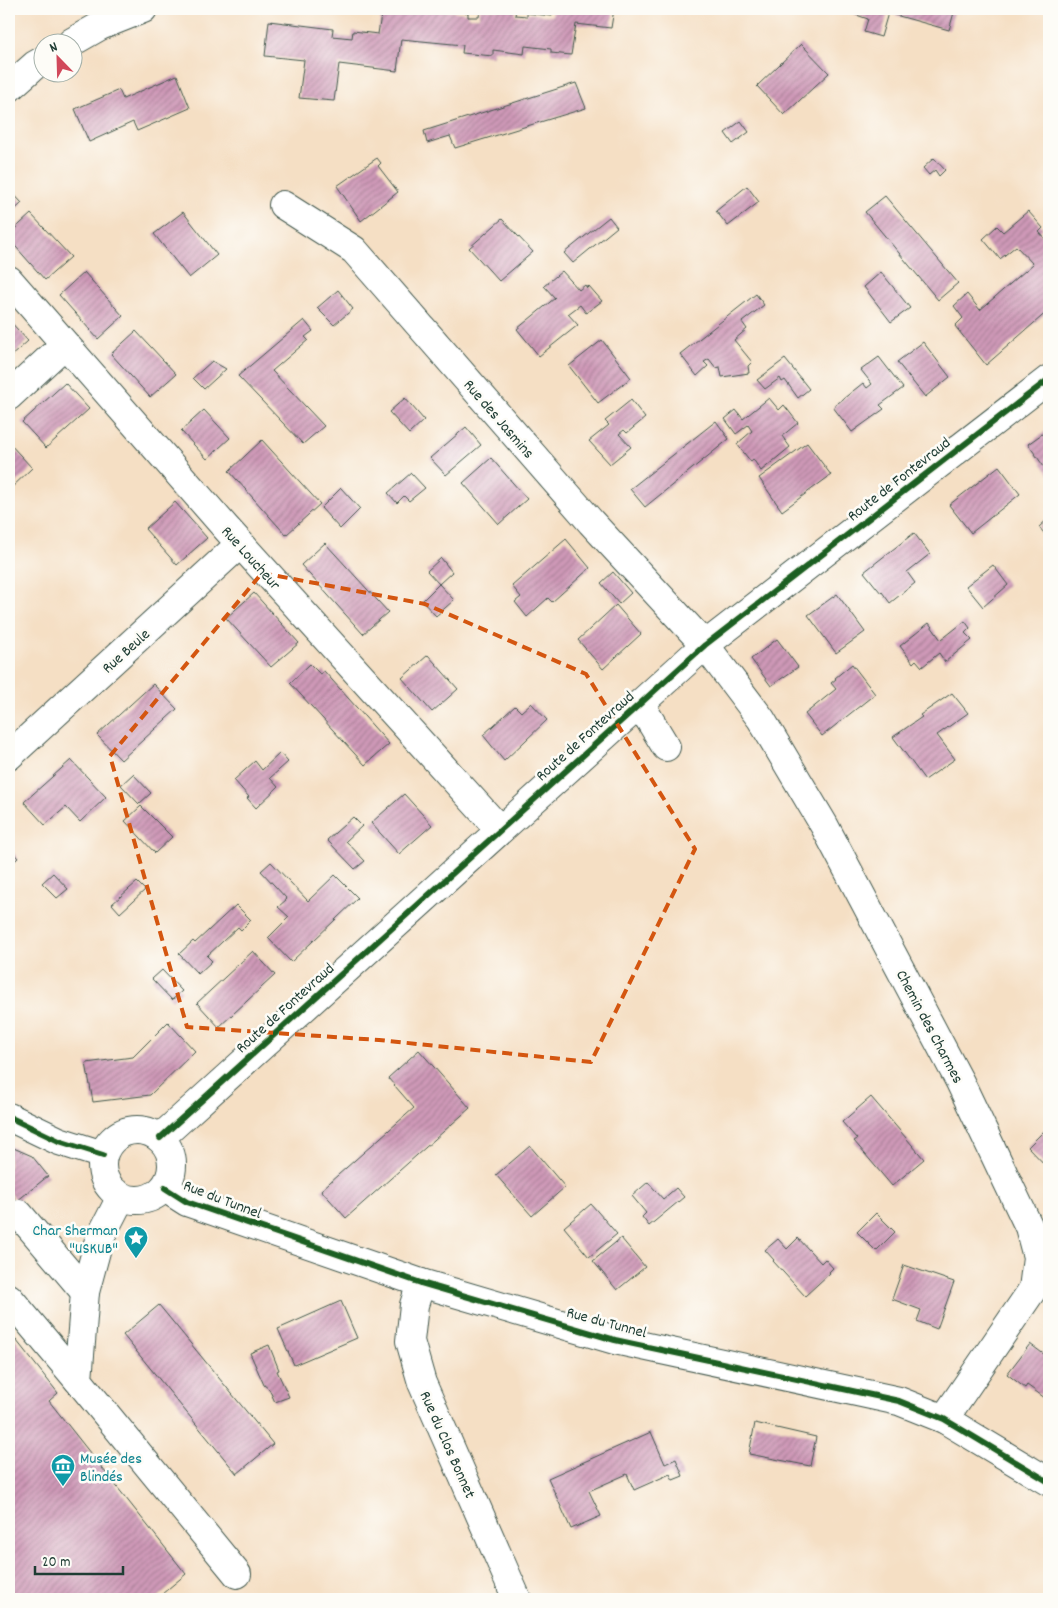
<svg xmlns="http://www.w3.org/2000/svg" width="1058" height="1608" font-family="Dekko,sans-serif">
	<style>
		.building { fill: url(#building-hatch) }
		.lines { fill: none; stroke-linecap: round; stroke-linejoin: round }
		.minor-casing { stroke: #3f554a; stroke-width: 30 }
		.minor { stroke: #fff; stroke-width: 28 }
		.cycleway-casing { stroke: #fdfcf7; stroke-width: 9 }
		.cycleway { stroke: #1b5e20; stroke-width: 6 }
		.marked { fill: none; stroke: #d45610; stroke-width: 4; stroke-dasharray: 10 6; stroke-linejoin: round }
		.labels { text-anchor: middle; stroke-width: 5; stroke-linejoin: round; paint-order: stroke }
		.street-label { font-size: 16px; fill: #1f3d34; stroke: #fdfcf7 }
		.culture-label { font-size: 16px; fill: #0d838f; stroke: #fdfcf7; text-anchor: end }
	</style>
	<defs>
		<pattern id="building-hatch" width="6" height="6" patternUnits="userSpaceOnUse" patternTransform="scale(1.25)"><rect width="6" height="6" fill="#cf99b8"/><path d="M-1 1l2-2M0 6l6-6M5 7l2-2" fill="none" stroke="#a77e96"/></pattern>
	</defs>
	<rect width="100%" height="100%" fill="#fdfcf7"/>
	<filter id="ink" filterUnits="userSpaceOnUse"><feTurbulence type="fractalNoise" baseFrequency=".02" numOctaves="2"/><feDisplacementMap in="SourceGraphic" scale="10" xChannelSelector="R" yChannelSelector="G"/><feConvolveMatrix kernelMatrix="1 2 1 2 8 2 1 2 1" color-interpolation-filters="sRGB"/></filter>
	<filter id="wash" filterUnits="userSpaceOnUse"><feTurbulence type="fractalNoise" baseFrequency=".0096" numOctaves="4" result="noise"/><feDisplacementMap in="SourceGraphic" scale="20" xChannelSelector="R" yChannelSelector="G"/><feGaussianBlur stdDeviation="1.12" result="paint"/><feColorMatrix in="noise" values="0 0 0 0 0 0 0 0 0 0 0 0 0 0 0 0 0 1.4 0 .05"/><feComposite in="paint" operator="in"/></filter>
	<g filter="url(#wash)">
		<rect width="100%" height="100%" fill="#f5dfc4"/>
		<g id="blocks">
			<g class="building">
				<polygon points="382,9 431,9 468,13 468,17 479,17 480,9 516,9 515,15 527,16 527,13 552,16 553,9 614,9 611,28 576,24 571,55 551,53 551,49 525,46 524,54 493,50 493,56 462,53 463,45 401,39 397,71 339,64 334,101 299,98 304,60 265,56 269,21 333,29 332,36 352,38 353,31 378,34"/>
				<polygon points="849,9 955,9 949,30 888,13 881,37 864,32 868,19 848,12"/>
				<polygon points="801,44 829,73 784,115 757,86"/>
				<polygon points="177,75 190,108 137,131 133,122 89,142 75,109 119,90 123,99"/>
				<polygon points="576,83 586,108 455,148 450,136 427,143 424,131"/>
				<polygon points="741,121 749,132 733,144 725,133"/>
				<polygon points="377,158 381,163 378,166 398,192 361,221 337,186"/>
				<polygon points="934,158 945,170 939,176 935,170 929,175 923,168"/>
				<polygon points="747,186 759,202 728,226 716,211"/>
				<polygon points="9,189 22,203 9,215"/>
				<polygon points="885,196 958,283 938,300 865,212"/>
				<polygon points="1028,211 1043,228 1039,232 1049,243 1049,310 986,365 955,326 963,318 954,306 967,294 980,310 1033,264 1016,246 1000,259 983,239 997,226 1003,232"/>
				<polygon points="183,212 217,255 189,278 154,234"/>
				<polygon points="31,214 71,257 45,280 9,239 9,234"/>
				<polygon points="609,217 617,227 573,263 564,253"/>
				<polygon points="502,219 533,252 499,281 469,248"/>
				<polygon points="562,271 579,290 585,285 587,288 589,286 602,301 586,313 580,305 568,314 578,325 539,356 517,329 555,298 544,286"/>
				<polygon points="84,272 123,316 98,339 59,295"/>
				<polygon points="881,272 910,308 891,322 864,287"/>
				<polygon points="338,290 353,309 334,325 317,308"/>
				<polygon points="756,294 764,305 742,322 747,329 734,340 752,362 748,366 749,373 722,377 720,367 716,368 709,359 704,362 708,366 697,376 680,354"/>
				<polygon points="9,320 28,341 9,358"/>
				<polygon points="304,320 313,331 305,337 308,340 272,371 324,426 303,444 238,376"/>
				<polygon points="136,331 176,374 150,397 111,354"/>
				<polygon points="602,340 631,378 598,403 569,366"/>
				<polygon points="923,342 950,377 925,397 897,362"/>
				<polygon points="879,357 903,388 880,405 884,409 852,432 833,407 863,383 867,388 872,384 861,370"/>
				<polygon points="785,359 809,389 798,398 785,380 782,382 780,378 765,389 757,380"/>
				<polygon points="212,361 226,369 204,389 193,378"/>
				<polygon points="65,383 89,409 46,448 22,422"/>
				<polygon points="405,398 424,420 409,434 389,412"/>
				<polygon points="769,398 779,410 784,405 798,423 782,436 790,447 761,471 753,459 751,462 737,444 752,431 748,425 736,434 725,419 736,410 743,419"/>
				<polygon points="631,400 645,418 627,433 624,430 619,434 631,447 610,464 589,441 609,425 605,421"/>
				<polygon points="204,410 230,438 207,459 181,431"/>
				<polygon points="716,421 729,439 645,507 630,489"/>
				<polygon points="466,427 481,445 446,475 430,458"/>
				<polygon points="1049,429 1049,474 1028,444"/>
				<polygon points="262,440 320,504 286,535 229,471"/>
				<polygon points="9,443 32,468 9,490"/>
				<polygon points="807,443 831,475 782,511 759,478"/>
				<polygon points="491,458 527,499 499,524 463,483"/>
				<polygon points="999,466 1020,494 971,533 949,505"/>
				<polygon points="411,473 425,488 409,501 404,496 397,503 388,493"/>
				<polygon points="341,488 360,509 340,529 321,508"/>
				<polygon points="175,502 207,538 177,565 145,529"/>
				<polygon points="1049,518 1049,539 1039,527"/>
				<polygon points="914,533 930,554 907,572 915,583 890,603 882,592 881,593 864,572"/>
				<polygon points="566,539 590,568 552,602 548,598 527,617 515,602 521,597 512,586"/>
				<polygon points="325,543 388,612 363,634 301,565"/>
				<polygon points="441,558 452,572 439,584 427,571"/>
				<polygon points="993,565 1008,585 983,607 966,586"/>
				<polygon points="613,572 631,593 619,604 601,583"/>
				<polygon points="439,584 454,600 436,616 422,601"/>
				<polygon points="254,593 299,643 271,667 226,618"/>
				<polygon points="837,594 865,632 836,653 808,615"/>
				<polygon points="616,605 641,634 603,669 578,640"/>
				<polygon points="965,621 970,628 965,633 972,640 945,662 939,653 922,667 916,660 913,663 900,646 929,623 941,640"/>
				<polygon points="777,639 798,667 771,686 751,659"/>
				<polygon points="428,655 458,689 432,712 402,678"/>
				<polygon points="310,664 320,674 324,671 389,744 365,765 290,683"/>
				<polygon points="852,664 875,694 822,736 805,714 836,689 831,683 836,679 835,678"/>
				<polygon points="153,684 177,709 121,760 97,735"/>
				<polygon points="952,693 968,713 937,735 955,759 925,780 893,737 922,717 920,715"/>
				<polygon points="531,703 547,720 504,761 483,735 515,706 521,712"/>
				<polygon points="280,753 288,762 270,778 278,787 256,808 247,798 249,797 234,780 255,761 262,770"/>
				<polygon points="71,760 106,797 80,822 66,807 45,825 24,802"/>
				<polygon points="133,774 151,793 139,804 121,785"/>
				<polygon points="404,794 432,825 399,854 371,823"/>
				<polygon points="141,806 172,837 155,853 125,821"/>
				<polygon points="353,817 362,826 346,841 365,861 355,869 327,840"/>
				<polygon points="9,848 18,858 9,866"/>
				<polygon points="271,862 308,901 335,875 358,898 291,962 268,938 289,917 278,907 287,899 261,871"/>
				<polygon points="53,873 68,889 57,898 42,883"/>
				<polygon points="137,882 145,890 120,913 112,904"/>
				<polygon points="236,905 251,920 241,930 238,927 207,956 212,961 198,974 179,954 193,941 195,943"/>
				<polygon points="253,951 275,975 219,1027 197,1003"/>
				<polygon points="162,970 182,991 172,1000 152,979"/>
				<polygon points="168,1022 195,1051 150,1095 93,1102 86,1063 133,1057"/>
				<polygon points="419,1050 470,1108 346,1218 321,1190 414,1108 388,1078"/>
				<polygon points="871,1097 924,1159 892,1186 854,1141 857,1139 842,1122"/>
				<polygon points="1049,1126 1049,1169 1028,1147"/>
				<polygon points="9,1146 32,1156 48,1176 17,1201 9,1191"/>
				<polygon points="530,1146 565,1187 532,1216 496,1175"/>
				<polygon points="648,1182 663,1199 676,1188 684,1197 649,1226 642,1217 646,1213 632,1196"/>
				<polygon points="591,1204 617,1234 589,1257 564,1227"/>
				<polygon points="876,1213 895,1232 876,1251 857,1232"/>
				<polygon points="621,1238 645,1267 617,1290 593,1261"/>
				<polygon points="798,1238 821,1263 825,1259 833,1268 829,1272 830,1273 805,1296 773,1261 774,1260 765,1250 778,1239 787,1249"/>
				<polygon points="904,1265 954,1282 937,1329 917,1321 921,1310 892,1299"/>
				<polygon points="341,1301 357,1338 294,1365 278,1329"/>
				<polygon points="159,1305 273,1444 237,1474 123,1335"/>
				<polygon points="9,1331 58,1393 49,1401 186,1574 156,1599 9,1599"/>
				<polygon points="1030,1344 1049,1358 1049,1401 1027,1385 1025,1388 1007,1374"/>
				<polygon points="269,1345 279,1370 277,1371 289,1397 275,1402 269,1389 264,1385 250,1353"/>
				<polygon points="755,1423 816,1437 810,1466 749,1454"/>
				<polygon points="651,1432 665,1464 676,1459 683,1476 673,1480 670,1474 634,1490 627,1474 589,1491 601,1516 571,1529 548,1478"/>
			</g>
		</g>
	</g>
	<g filter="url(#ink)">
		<use href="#blocks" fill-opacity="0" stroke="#3f554a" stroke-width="1"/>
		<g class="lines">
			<defs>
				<g id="minor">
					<polyline points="72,42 100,26 143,9"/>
					<polyline points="9,88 35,65 42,61"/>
					<polyline points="283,205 354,250 591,522 705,645 761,719 824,825 960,1082 1029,1227 1037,1257 1033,1289 944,1419"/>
					<polyline points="9,280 226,528 500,830"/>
					<polyline points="9,396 64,345"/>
					<polyline points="640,704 666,747"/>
					<polyline points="9,756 240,544"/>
					<polyline points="9,1117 59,1141 103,1155"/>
					<circle cx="137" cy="1165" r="35"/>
					<polyline points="160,1138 705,645 1049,379"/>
					<polyline points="165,1188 187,1202 421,1283 615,1340 899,1401 944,1419 1049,1482"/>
					<polyline points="121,1197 99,1240 85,1292 78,1380 237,1574"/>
					<polyline points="19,1214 85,1292"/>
					<polyline points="421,1283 414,1305 410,1341 422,1383 517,1599"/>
					<polyline points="9,1298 78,1380"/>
				</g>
			</defs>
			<use href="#minor" class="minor-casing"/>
			<use href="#minor" class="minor"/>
			<defs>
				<g id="cycleway">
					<polyline points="9,1117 59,1141 103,1155"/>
					<polyline points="160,1138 705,645 1049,379"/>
					<polyline points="165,1188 187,1202 421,1283 615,1340 899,1401 944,1419 1049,1482"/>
				</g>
			</defs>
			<use href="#cycleway" class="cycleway-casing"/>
			<use href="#cycleway" class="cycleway"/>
		</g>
	</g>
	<path class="marked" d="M262 573 425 604 586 674 695 849 591 1062 379 1040 187 1027 110 756Z"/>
	<defs>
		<symbol id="sight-pin" viewBox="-11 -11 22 30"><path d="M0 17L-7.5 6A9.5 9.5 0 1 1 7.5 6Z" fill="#0f9aa8" stroke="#fdfcf7"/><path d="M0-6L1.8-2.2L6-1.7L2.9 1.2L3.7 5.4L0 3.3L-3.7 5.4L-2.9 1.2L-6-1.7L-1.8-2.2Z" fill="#fff"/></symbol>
		<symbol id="museum-pin" viewBox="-11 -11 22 30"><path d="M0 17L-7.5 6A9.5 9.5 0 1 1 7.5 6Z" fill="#0f9aa8" stroke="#fdfcf7"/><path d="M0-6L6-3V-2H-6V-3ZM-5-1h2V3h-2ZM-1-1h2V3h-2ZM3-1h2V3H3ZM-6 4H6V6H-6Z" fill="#fff"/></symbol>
	</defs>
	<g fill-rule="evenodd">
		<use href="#sight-pin" x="122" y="1224" width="28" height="38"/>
		<use href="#museum-pin" x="49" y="1452" width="28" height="38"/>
	</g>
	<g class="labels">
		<g class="street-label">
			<text transform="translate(500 418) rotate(49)" y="6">Rue des Jasmins</text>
			<text transform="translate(898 478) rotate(-38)" y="6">Route de Fontevraud</text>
			<text transform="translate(252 557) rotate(48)" y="6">Rue Loucheur</text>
			<text transform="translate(125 650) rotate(-42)" y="6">Rue Beule</text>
			<text transform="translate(584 735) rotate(-42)" y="6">Route de Fontevraud</text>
			<text transform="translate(284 1007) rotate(-42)" y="6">Route de Fontevraud</text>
			<text transform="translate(931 1026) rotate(62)" y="6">Chemin des Charmes</text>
			<text transform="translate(223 1198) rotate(21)" y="6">Rue du Tunnel</text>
			<text transform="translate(607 1321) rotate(15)" y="6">Rue du Tunnel</text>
			<text transform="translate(449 1444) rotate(66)" y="6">Rue du Clos Bonnet</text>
		</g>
		<g class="culture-label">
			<text x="118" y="1235">Char Sherman<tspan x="118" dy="18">"USKUB"</tspan></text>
			<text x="80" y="1463" text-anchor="start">Musée des<tspan x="80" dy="18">Blindés</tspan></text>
		</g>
	</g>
	<rect width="1058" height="1608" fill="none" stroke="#fdfcf7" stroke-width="30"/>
	<g transform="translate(58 58) rotate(337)"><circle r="24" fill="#fdfcf7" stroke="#a4b0a9"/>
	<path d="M0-4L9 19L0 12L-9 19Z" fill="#d1495b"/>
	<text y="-8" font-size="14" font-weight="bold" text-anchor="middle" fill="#1f3d34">N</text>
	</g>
	<path d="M35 1566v8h88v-8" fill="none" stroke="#1f3d34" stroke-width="2.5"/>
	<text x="42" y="1566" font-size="15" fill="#1f3d34" stroke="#fdfcf7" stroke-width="4" paint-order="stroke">20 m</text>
</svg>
